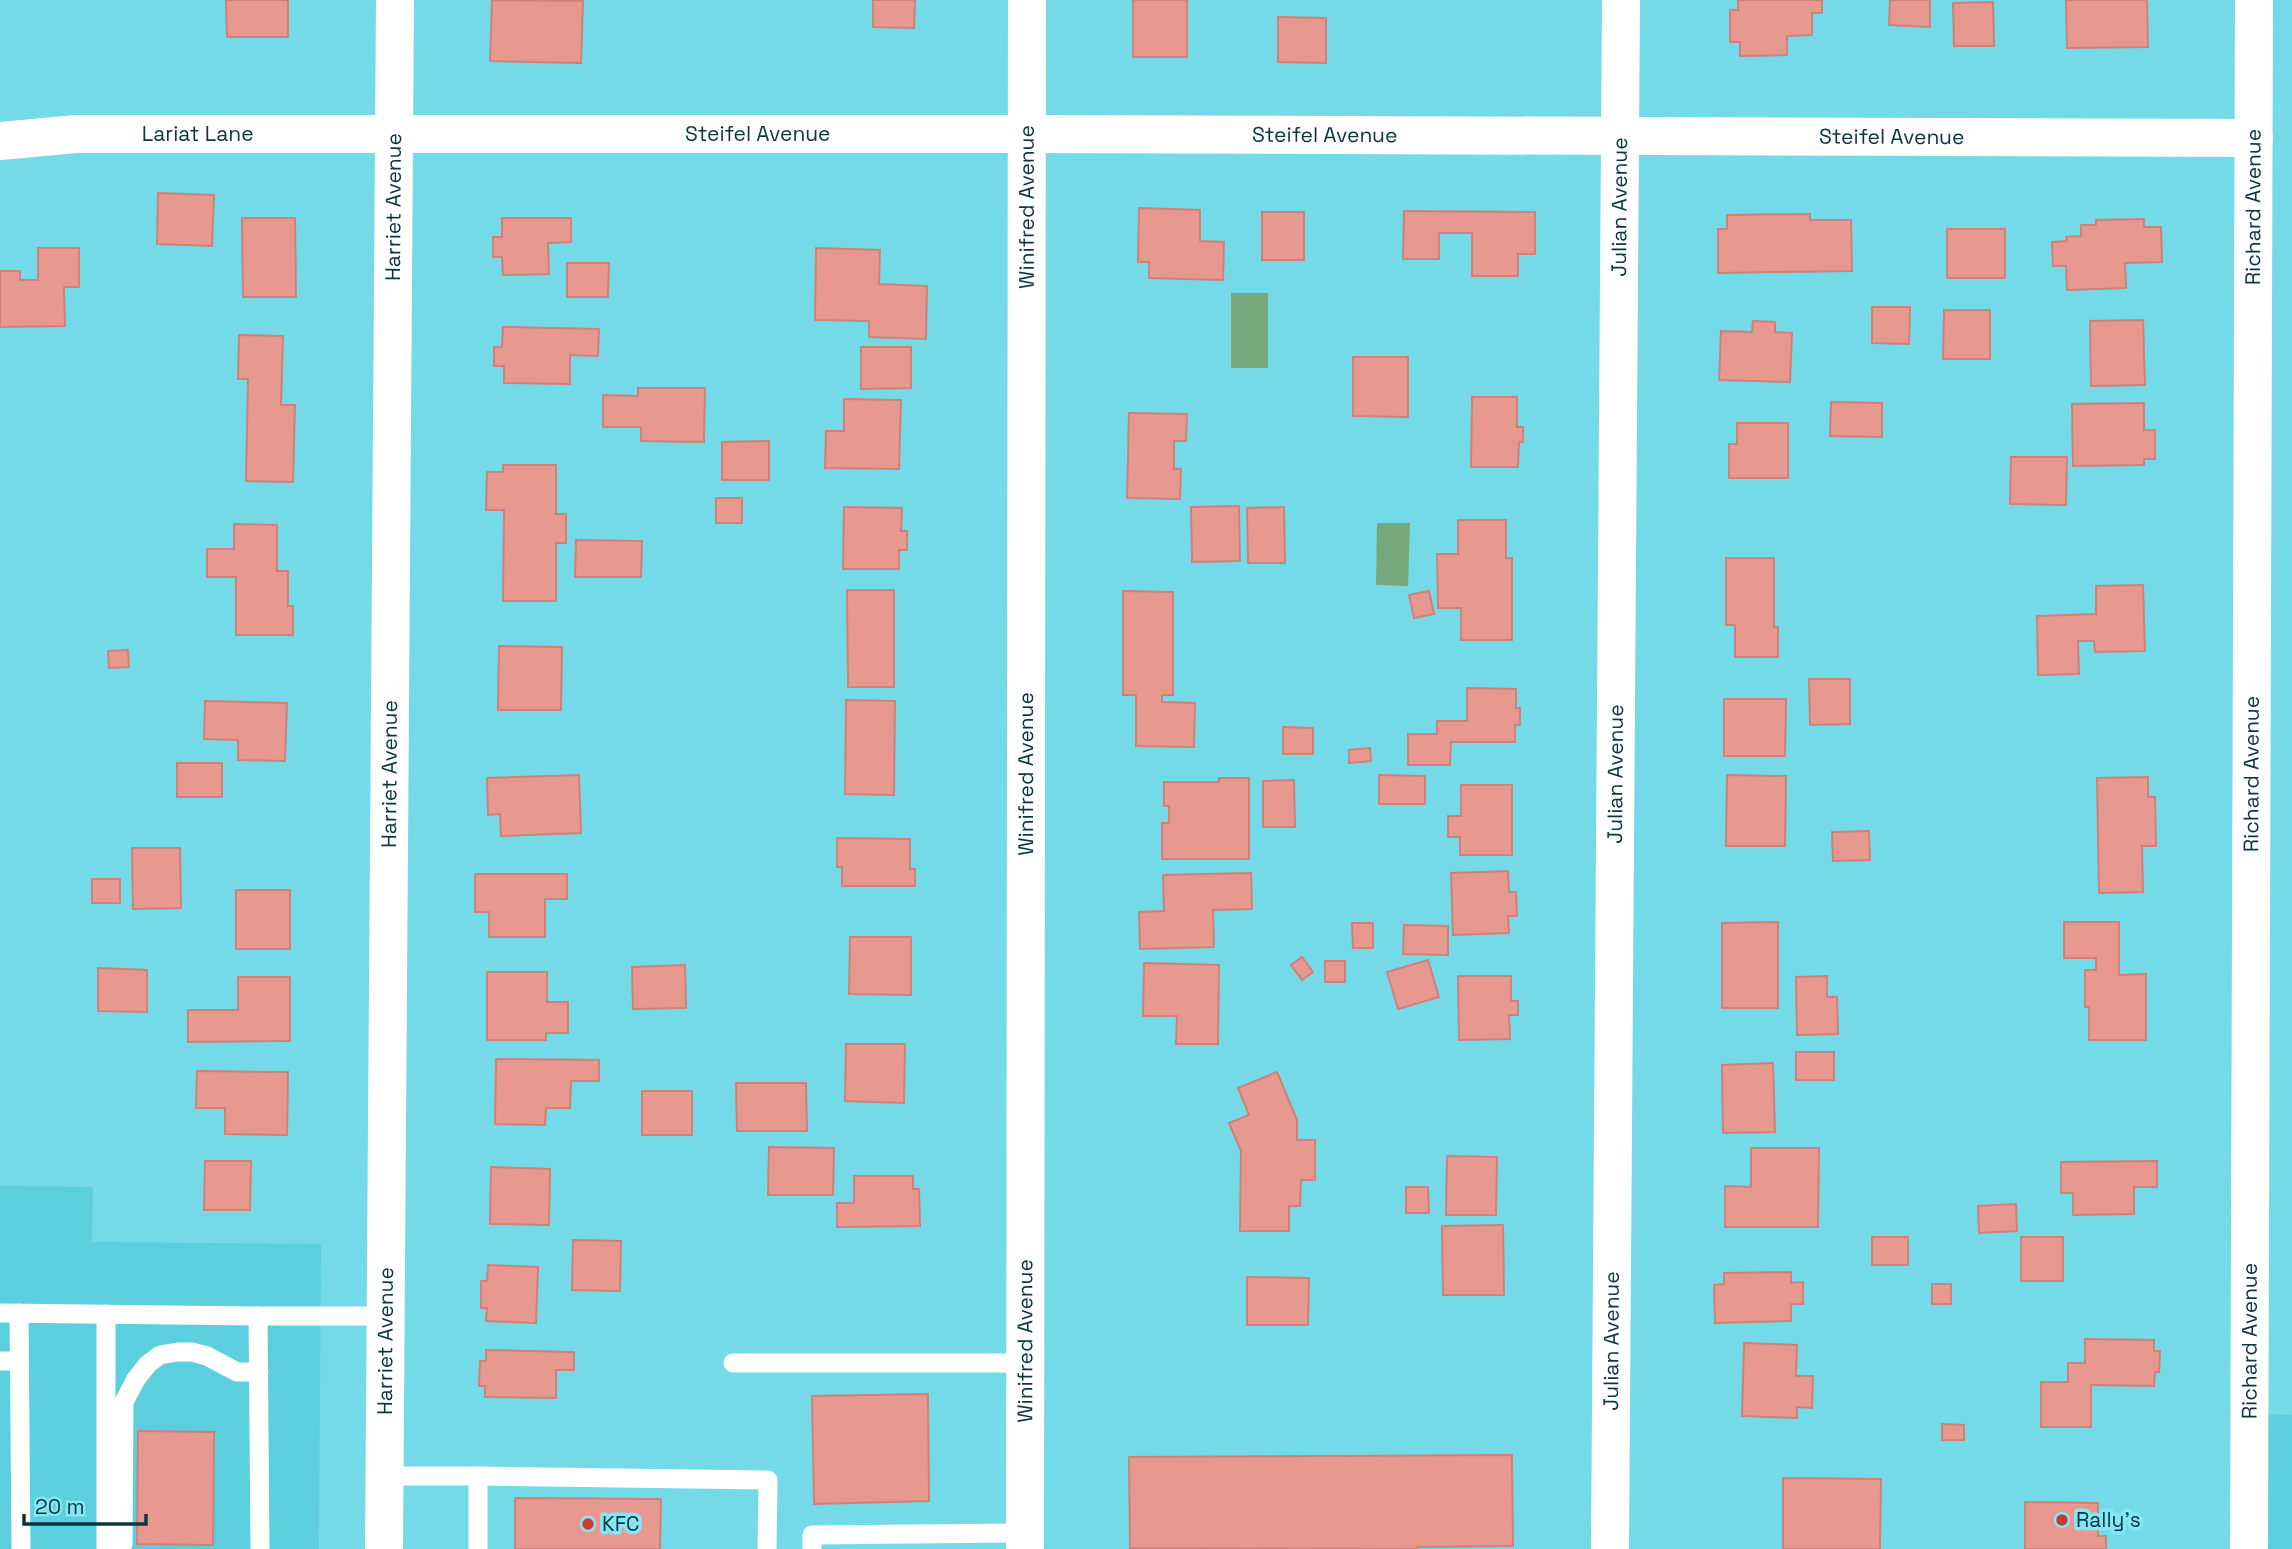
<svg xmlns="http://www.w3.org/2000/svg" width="2292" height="1549" font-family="'Space Grotesk',sans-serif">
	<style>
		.built { fill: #5bcfde }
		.water { fill: #76a87b }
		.building { fill: #e7998f; stroke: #ce8279; stroke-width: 2 }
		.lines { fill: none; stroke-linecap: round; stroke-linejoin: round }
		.service { stroke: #fff; stroke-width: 19 }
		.minor { stroke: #fff; stroke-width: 38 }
		.poi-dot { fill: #c93b35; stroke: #83e7f5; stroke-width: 2.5 }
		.labels { text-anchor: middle; stroke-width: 7; stroke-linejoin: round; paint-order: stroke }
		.street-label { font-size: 21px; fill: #09373c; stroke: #83e7f5 }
		.poi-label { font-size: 21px; fill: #09373c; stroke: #83e7f5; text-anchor: start }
	</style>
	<rect width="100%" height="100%" fill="#75dae7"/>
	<g class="built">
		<polygon points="0,1186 93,1187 92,1242 321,1244 319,1549 0,1549"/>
		<polygon points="2255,1414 2292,1415 2292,1549 2253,1549"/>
	</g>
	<g class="water">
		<rect x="1231" y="293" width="37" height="75"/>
		<polygon points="1377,523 1410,523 1408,586 1376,585"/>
	</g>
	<g class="building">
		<polygon points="226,0 288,0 288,37 227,37"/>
		<polygon points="492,0 583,1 581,63 490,61"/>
		<polygon points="873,0 915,0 914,28 873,27"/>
		<rect x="1133" y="0" width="54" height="57"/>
		<polygon points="1738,0 1822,0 1822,13 1812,13 1812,35 1787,36 1787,55 1740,56 1740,42 1730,42 1730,10 1738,10"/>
		<polygon points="1890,0 1930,0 1930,27 1889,25"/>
		<polygon points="2066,0 2147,0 2148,47 2067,48"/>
		<polygon points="1993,2 1994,46 1954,46 1953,3"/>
		<polygon points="1278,17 1326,18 1326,63 1278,62"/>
		<polygon points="158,193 214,195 212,246 157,244"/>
		<polygon points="1139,208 1200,210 1200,241 1224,242 1223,280 1149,278 1149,262 1138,262"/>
		<polygon points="1404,211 1535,212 1535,254 1518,254 1518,276 1472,276 1472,233 1439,233 1439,259 1403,259"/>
		<rect x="1262" y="212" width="42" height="48"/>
		<polygon points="1810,214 1810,220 1851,220 1852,271 1718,273 1718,229 1727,229 1727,215"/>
		<polygon points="242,218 295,218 296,297 243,297"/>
		<polygon points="502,218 571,218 571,242 548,243 549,274 503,275 502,257 493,257 493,237 502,237"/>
		<polygon points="2144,219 2144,227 2161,227 2162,262 2125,263 2126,288 2067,290 2066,266 2053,266 2052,242 2067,241 2066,237 2081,236 2081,225 2096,225 2096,220"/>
		<rect x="1947" y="229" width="58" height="49"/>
		<polygon points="38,248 79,248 79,287 64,287 65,326 0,327 0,271 20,271 20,280 38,280"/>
		<polygon points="816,248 880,250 879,284 927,286 926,339 869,337 869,321 815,320"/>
		<polygon points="567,263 609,263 608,297 567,297"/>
		<polygon points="1872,307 1910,307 1909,344 1872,343"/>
		<polygon points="1944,310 1990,310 1990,359 1943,359"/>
		<polygon points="2143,320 2145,385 2091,386 2090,321"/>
		<polygon points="1753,321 1775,322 1775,332 1792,333 1790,382 1719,380 1721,331 1752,332"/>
		<polygon points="503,327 599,329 598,356 570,355 570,384 504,383 504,366 494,366 494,347 502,347"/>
		<polygon points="239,335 283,336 281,405 295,405 293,482 246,481 248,379 238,379"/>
		<polygon points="861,347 911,347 911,388 861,389"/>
		<polygon points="1353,357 1408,357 1408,417 1353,416"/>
		<polygon points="638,388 705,388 704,442 641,441 641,427 603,427 603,395 638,396"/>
		<polygon points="1472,397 1517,397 1517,427 1523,427 1523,442 1519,442 1518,467 1471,467"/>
		<polygon points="844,399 901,400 899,469 825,468 826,431 844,431"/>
		<polygon points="1831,402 1882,403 1882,437 1830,436"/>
		<polygon points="2144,403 2144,430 2155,430 2155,459 2144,459 2144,465 2073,466 2072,404"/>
		<polygon points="1129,413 1187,414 1186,441 1174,441 1174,469 1181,469 1180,499 1127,498"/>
		<polygon points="1737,423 1788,423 1788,478 1729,478 1729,444 1737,444"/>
		<polygon points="769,441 769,480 722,480 722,442"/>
		<polygon points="2011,457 2067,457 2066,505 2010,504"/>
		<polygon points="503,465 556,465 556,514 566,514 566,543 556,543 556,601 503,601 504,510 486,510 487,472 503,472"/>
		<rect x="716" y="498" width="26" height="25"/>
		<polygon points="1239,506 1240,561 1192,562 1191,507"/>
		<polygon points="844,507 902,508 901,531 907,531 907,550 899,550 899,569 843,569"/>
		<polygon points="1284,507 1285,563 1248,563 1247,508"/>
		<polygon points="1458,520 1506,520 1506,558 1512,558 1512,640 1461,640 1461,608 1438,608 1437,554 1458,554"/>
		<polygon points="234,524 277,525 277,571 288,571 288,606 293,606 293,635 236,635 236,577 207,577 207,549 234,549"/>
		<polygon points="576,540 642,541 641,577 575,577"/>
		<polygon points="1726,558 1774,558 1774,627 1778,627 1778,657 1735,657 1735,625 1726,625"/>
		<polygon points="2143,585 2145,651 2095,652 2094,641 2078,641 2079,674 2038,675 2037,616 2096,614 2096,586"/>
		<polygon points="847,590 894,590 894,687 848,687"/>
		<polygon points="1123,591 1173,592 1173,695 1162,695 1162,702 1195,703 1194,747 1136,746 1136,695 1123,695"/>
		<polygon points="1429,591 1434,614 1414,618 1409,595"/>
		<polygon points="499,646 562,647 561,710 498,710"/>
		<polygon points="128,650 129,667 109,668 108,651"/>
		<polygon points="1809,679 1850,679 1850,724 1810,725"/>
		<polygon points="1467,688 1516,689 1516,708 1520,708 1520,725 1515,725 1515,742 1451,742 1450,765 1408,765 1408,734 1437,734 1437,721 1467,721"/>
		<polygon points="1724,699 1786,699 1785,756 1724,756"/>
		<polygon points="846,700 895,701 894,795 845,794"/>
		<polygon points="205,701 287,703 285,761 238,760 238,740 204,739"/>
		<polygon points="1283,727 1313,728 1313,754 1283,754"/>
		<polygon points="1370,748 1371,761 1349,763 1349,750"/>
		<rect x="177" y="763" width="45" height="34"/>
		<polygon points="579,775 581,833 501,836 500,814 488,815 487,778"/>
		<polygon points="1379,775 1425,776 1425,804 1379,804"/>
		<polygon points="1727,775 1786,776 1785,846 1726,846"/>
		<polygon points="2148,777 2148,797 2155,797 2156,846 2142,846 2143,892 2099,893 2097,778"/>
		<polygon points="1219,778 1249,778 1249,859 1162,859 1162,823 1169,823 1169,806 1164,806 1164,782 1219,782"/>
		<polygon points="1294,780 1295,827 1263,827 1263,781"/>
		<polygon points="1461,785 1512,785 1512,855 1460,855 1460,837 1448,837 1448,816 1461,816"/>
		<polygon points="1869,831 1870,860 1833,861 1832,832"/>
		<polygon points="837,838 910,839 910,869 915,869 915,886 842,886 842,867 837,867"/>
		<polygon points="132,848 180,848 181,908 133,909"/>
		<polygon points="1508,871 1509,892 1516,892 1517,916 1508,916 1509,933 1453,935 1451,873"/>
		<polygon points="1251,873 1252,909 1213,910 1214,947 1140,949 1139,912 1164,911 1163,875"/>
		<polygon points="475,874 567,874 567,899 545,899 545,937 489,937 489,912 475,912"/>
		<rect x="92" y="879" width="28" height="24"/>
		<rect x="236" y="890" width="54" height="59"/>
		<polygon points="1778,922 1778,1008 1722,1008 1722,923"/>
		<polygon points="2064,922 2119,922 2119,975 2146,974 2146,1040 2089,1040 2089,1007 2085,1007 2085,970 2096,970 2096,958 2064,958"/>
		<polygon points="1352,923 1373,923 1373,948 1353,948"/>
		<polygon points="1404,925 1448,926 1448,955 1403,954"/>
		<polygon points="850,937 911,937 911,995 849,994"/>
		<polygon points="1302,957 1313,972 1302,980 1291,965"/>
		<polygon points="1428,960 1439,997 1398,1009 1387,972"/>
		<rect x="1325" y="961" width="20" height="21"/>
		<polygon points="1144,963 1219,965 1218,1044 1176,1044 1177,1016 1143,1016"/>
		<polygon points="685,965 686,1008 633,1009 632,967"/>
		<polygon points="98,968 147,970 147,1012 98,1011"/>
		<polygon points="487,972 547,972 547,1002 568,1002 568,1033 546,1033 546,1040 487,1040"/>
		<polygon points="1458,976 1511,976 1511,1001 1518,1001 1518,1015 1509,1015 1510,1039 1459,1040"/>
		<polygon points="1827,976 1827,997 1837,997 1838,1034 1797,1035 1796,977"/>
		<polygon points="238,977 290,977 290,1041 188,1042 188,1010 238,1010"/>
		<polygon points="846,1044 905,1044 904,1103 845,1101"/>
		<rect x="1796" y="1052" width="38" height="28"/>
		<polygon points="496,1059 599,1060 599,1081 571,1081 570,1108 546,1108 545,1125 495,1124"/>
		<polygon points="1773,1063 1775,1132 1723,1133 1722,1065"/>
		<polygon points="197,1071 288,1072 287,1135 225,1134 225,1108 196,1108"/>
		<polygon points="1277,1072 1297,1120 1297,1140 1315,1140 1315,1180 1301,1180 1300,1206 1289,1206 1289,1231 1240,1231 1241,1151 1229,1123 1249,1115 1238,1088"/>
		<polygon points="736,1083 806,1083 807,1131 737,1131"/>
		<rect x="642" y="1091" width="50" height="44"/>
		<polygon points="769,1147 834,1148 833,1195 768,1195"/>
		<polygon points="1751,1148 1819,1148 1818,1227 1725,1227 1725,1186 1751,1187"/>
		<polygon points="1447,1156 1497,1157 1496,1215 1446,1215"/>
		<polygon points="205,1161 251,1161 250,1210 204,1210"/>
		<polygon points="2157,1161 2157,1187 2134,1187 2134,1214 2073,1215 2073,1193 2061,1193 2061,1162"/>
		<polygon points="491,1167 550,1169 549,1225 490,1224"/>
		<polygon points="854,1176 913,1176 913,1189 919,1189 920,1226 837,1227 837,1203 854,1203"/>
		<polygon points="1406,1187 1428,1187 1429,1213 1406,1213"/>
		<polygon points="2016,1204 2017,1231 1979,1233 1978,1206"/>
		<polygon points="1503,1225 1504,1295 1443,1295 1442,1226"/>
		<rect x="1872" y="1237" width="36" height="28"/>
		<rect x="2021" y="1237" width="42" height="44"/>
		<polygon points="573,1240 621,1241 620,1291 572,1290"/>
		<polygon points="488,1265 538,1267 536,1323 486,1321 487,1308 481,1308 481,1281 487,1281"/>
		<polygon points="1791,1272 1791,1283 1803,1282 1803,1304 1791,1304 1791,1321 1715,1323 1714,1285 1724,1284 1724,1273"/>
		<polygon points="1247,1277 1309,1278 1308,1325 1247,1325"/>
		<rect x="1932" y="1284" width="19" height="20"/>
		<polygon points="2085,1339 2154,1340 2154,1351 2160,1351 2159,1372 2155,1372 2154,1386 2091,1385 2091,1427 2041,1427 2041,1382 2068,1382 2068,1363 2085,1363"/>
		<polygon points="1744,1343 1797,1345 1796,1376 1813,1376 1812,1408 1797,1407 1797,1418 1742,1416"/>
		<polygon points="486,1350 574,1352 574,1370 556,1370 556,1398 485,1397 485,1386 479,1386 480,1361 486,1361"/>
		<polygon points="928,1394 929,1501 814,1504 812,1396"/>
		<polygon points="1942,1424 1964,1425 1964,1440 1942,1440"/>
		<polygon points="138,1431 214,1432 213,1545 137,1544"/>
		<polygon points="1512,1455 1513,1546 1417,1547 1417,1549 1130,1548 1129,1457"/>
		<polygon points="1783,1478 1881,1479 1880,1549 1783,1549"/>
		<polygon points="515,1498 661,1499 660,1549 515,1549"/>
		<polygon points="2025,1502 2098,1503 2098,1536 2106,1536 2106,1549 2025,1549"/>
	</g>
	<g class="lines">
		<g class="service">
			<polyline points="0,1313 258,1316"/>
			<polyline points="19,1313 21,1549"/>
			<polyline points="106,1314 106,1549"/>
			<polyline points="0,1361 19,1361"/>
			<polyline points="733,1363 1025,1363"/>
			<polyline points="384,1476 478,1476 478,1549"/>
			<polyline points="478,1476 768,1480 767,1549"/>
			<polyline points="120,1549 123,1544 124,1402 136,1379 148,1364 160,1355 178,1352 192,1352 207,1356 237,1372 259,1372"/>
			<polyline points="260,1549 258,1316 385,1316"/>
			<polyline points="812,1549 812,1535 1025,1533"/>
		</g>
		<g class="minor">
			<path id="s1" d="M0 141 76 134H1026L2254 138"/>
			<path id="s2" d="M384 1549 395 0"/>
			<path id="s3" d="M1025 1549 1027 0"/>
			<path id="s4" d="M1610 1549 1621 0"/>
			<path id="s5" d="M2249 1549 2254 0"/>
		</g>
	</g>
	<g class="poi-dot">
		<circle cx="2062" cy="1520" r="7"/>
		<circle cx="588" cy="1524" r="7"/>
	</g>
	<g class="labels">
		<g class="street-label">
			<text dy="7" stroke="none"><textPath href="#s1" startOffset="198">Lariat Lane</textPath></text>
			<text dy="7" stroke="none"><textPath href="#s1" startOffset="758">Steifel Avenue</textPath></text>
			<text dy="7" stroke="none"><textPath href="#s1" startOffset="1325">Steifel Avenue</textPath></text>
			<text dy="7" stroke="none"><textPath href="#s1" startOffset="1892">Steifel Avenue</textPath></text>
			<text dy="7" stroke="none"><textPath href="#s3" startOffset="1342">Winifred Avenue</textPath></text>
			<text dy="7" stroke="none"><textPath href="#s2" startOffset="1342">Harriet Avenue</textPath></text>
			<text dy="7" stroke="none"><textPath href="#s4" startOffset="1342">Julian Avenue</textPath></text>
			<text dy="7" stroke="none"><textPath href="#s5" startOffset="1342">Richard Avenue</textPath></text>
			<text dy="7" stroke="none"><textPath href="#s2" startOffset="775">Harriet Avenue</textPath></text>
			<text dy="7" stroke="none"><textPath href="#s3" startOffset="775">Winifred Avenue</textPath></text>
			<text dy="7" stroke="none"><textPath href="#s4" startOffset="775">Julian Avenue</textPath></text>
			<text dy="7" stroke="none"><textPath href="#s5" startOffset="775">Richard Avenue</textPath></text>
			<text dy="7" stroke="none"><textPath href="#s2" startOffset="208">Harriet Avenue</textPath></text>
			<text dy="7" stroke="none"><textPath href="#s3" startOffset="208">Winifred Avenue</textPath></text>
			<text dy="7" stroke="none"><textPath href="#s4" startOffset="208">Julian Avenue</textPath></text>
			<text dy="7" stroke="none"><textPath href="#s5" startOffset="208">Richard Avenue</textPath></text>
		</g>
		<g class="poi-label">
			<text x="2076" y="1527">Rally's</text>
			<text x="602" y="1531">KFC</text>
		</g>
	</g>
	<path d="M24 1514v10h122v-10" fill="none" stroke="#09373c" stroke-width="3.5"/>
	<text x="35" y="1514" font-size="21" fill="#09373c" stroke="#83e7f5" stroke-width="5" paint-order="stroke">20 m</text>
</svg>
